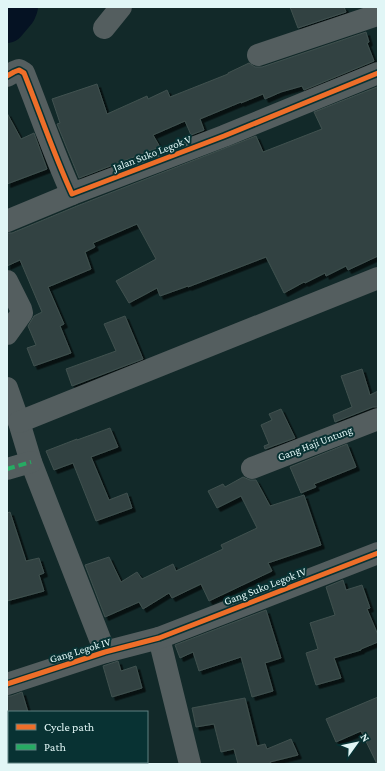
<svg xmlns="http://www.w3.org/2000/svg" width="385" height="771" font-family="'Crimson Pro',serif">
	<style>
		.lines { fill: none; stroke-linecap: round; stroke-linejoin: round }
		.river { stroke: #051223; stroke-width: 36 }
		.building { fill: #334342; stroke: #40514f; filter: url(#shadow) }
		.minor { stroke: #545e5f; stroke-width: 22 }
		.quiet { stroke: #26ab63; stroke-width: 4; stroke-dasharray: 8 4; stroke-linecap: butt }
		.cycleway-casing { stroke: #083233; stroke-width: 8 }
		.cycleway { stroke: #ee6e29; stroke-width: 5 }
		.labels { text-anchor: middle; stroke-width: 4; stroke-linejoin: round; paint-order: stroke }
		.street-label { font-size: 11px; fill: #e1f6f6; stroke: #083233 }
	</style>
	<defs>
		<filter id="shadow"><feDropShadow dx="3.5" dy="3.5" stdDeviation="0" flood-color="#0009"/></filter>
	</defs>
	<rect width="100%" height="100%" fill="#122929"/>
	<g class="lines">
		<polyline class="river" points="7,25 18,12 20,7"/>
	</g>
	<g class="building">
		<polygon points="290,7 344,7 346,12 298,28"/>
		<polygon points="366,32 369,42 367,43 374,61 304,90 302,86 281,92 265,99 263,94 241,103 241,102 200,119 204,130 191,135 185,121 153,135 160,147 79,178 57,124 60,123 52,99 97,84 107,114 147,96 148,99 167,90 170,97 228,74 228,73 249,63 255,67 262,67"/>
		<polygon points="377,87 378,89 378,256 348,270 346,266 326,276 325,273 305,283 304,282 284,293 266,257 188,287 188,286 160,296 157,288 129,303 116,281 156,259 137,224 93,243 95,247 85,252 91,269 48,287 64,324 60,326 71,353 34,366 27,348 36,345 28,326 34,316 42,312 20,260 7,266 7,233 12,233 77,206 256,136 263,152 322,129 314,112"/>
		<polygon points="7,113 21,139 34,133 47,169 7,184"/>
		<polygon points="125,316 143,359 72,386 66,369 116,351 104,324"/>
		<polygon points="362,369 370,395 378,391 378,407 373,407 335,422 333,415 352,407 341,376"/>
		<polygon points="281,409 295,438 265,449 264,446 269,444 261,425 272,420 269,414"/>
		<polygon points="110,428 118,447 91,457 109,500 127,493 132,508 96,521 73,463 54,470 46,451 77,439 77,440"/>
		<polygon points="347,444 356,467 314,484 316,487 301,493 290,467"/>
		<polygon points="243,477 250,480 256,480 270,506 304,495 321,545 268,563 272,571 209,601 201,584 172,598 169,593 143,609 139,602 105,617 85,565 109,557 121,582 137,572 142,579 173,564 176,571 223,549 221,545 257,528 241,496 217,508 208,491 223,484 225,487"/>
		<polygon points="10,512 26,561 39,558 44,573 39,575 44,591 7,601 7,513"/>
		<polygon points="343,580 346,590 362,585 370,608 367,609 378,635 378,642 361,649 361,650 334,658 341,678 316,685 306,653 318,649 310,623 335,615 326,587"/>
		<polygon points="266,610 281,658 265,663 273,691 252,697 241,657 199,671 193,652 180,658 175,645"/>
		<polygon points="118,661 121,671 136,666 142,688 112,697 103,666"/>
		<polygon points="22,692 28,712 7,712 7,696 11,696"/>
		<polygon points="378,697 378,764 377,764 361,731 336,742 326,719"/>
		<polygon points="245,698 257,746 265,744 267,749 291,739 298,755 270,762 271,764 238,764 234,749 221,752 214,724 196,727 192,708"/>
	</g>
	<g class="lines">
		<g class="minor">
			<polyline points="104,28 121,7"/>
			<polyline points="258,55 374,16"/>
			<path d="M7 76 14 72 19 70 24 73C40 113 54 155 72 194L224 136 307 102 378 73"/>
			<polyline points="7,221 72,194"/>
			<polyline points="7,281 21,309 22,313 7,334"/>
			<polyline points="7,388 19,422 31,462 105,652"/>
			<polyline points="19,422 378,278"/>
			<polyline points="252,468 378,419"/>
			<polyline points="7,469 31,462"/>
			<polyline points="159,638 190,764"/>
			<polyline points="7,684 105,652 159,638 378,553"/>
		</g>
		<polyline class="quiet" points="7,469 31,462"/>
		<defs>
			<g id="cycleway">
				<path d="M7 76 14 72 19 70 24 73C40 113 54 155 72 194L224 136 307 102 378 73"/>
				<polyline points="7,684 105,652 159,638 378,553"/>
			</g>
		</defs>
		<use href="#cycleway" class="cycleway-casing"/>
		<use href="#cycleway" class="cycleway"/>
	</g>
	<g class="labels">
		<g class="street-label">
			<text transform="translate(152 153) rotate(-21)" y="4">Jalan Suko Legok V</text>
			<text transform="translate(315 443) rotate(-21)" y="4">Gang Haji Untung</text>
			<text transform="translate(265 586) rotate(-21)" y="4">Gang Suko Legok IV</text>
			<text transform="translate(80 650) rotate(-17)" y="4">Gang Legok IV</text>
		</g>
	</g>
	<rect width="385" height="771" fill="none" stroke="#e1f6f6" stroke-width="16"/>
	<rect x="8" y="711" width="140" height="52" fill="#083233" stroke="#5f8081"/>
	<rect x="16" y="724" width="20" height="6" fill="#ee6e29" stroke="#5f8081"/>
	<text x="44" y="731" font-size="12" fill="#e1f6f6">Cycle path</text>
	<rect x="16" y="744" width="20" height="6" fill="#26ab63" stroke="#5f8081"/>
	<text x="44" y="751" font-size="12" fill="#e1f6f6">Path</text>
	<g transform="translate(357 743) rotate(57)" stroke="#083233" stroke-width="3" paint-order="stroke">
	<path d="M0-3L7 15L0 10L-7 15Z" fill="#e1f6f6"/>
	<text y="-6" font-size="11" font-weight="bold" text-anchor="middle" fill="#e1f6f6">N</text>
	</g>
</svg>
